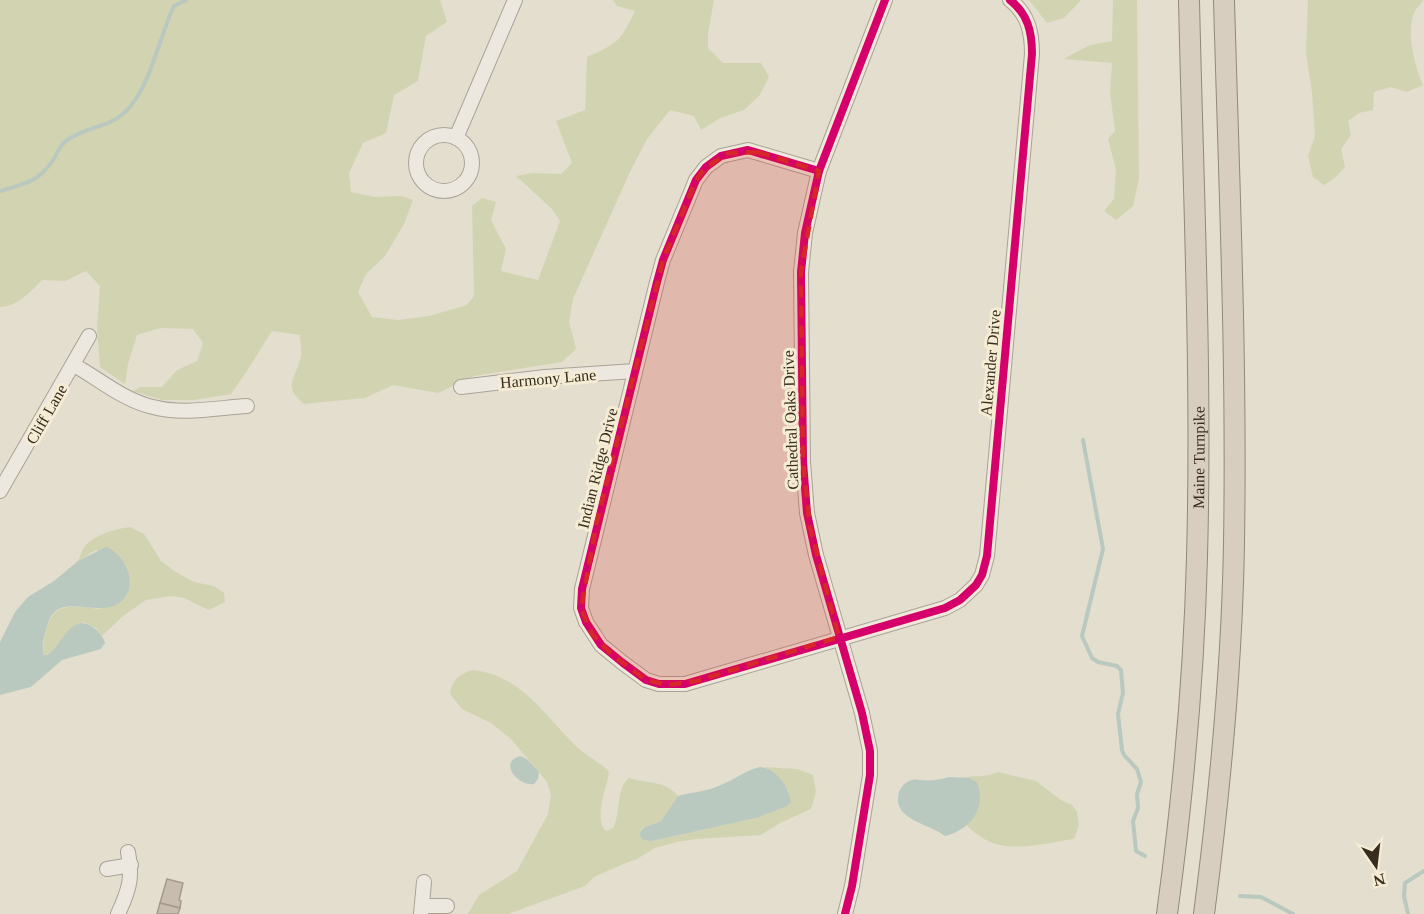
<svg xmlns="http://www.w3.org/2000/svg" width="1424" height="914" font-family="'Times New Roman',serif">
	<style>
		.green { fill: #d2d4b1 }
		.water { fill: #b9c9bf }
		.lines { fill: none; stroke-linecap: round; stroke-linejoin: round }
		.stream { stroke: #b9c9bf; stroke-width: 4 }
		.building { fill: #c8bcaf; stroke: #a49a8d; stroke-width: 1.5 }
		.minor-casing { stroke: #a9a396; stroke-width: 16 }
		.highway-casing { stroke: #8f887d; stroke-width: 22 }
		.minor { stroke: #ece8df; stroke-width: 14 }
		.highway { stroke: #d7cebf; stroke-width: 20 }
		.cycleway-casing { stroke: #f5ecd4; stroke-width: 11 }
		.cycleway { stroke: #d6006c; stroke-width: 8 }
		.marked { fill: #d62828; fill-opacity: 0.2; stroke: #d62828; stroke-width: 4.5; stroke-dasharray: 12 8; stroke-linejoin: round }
		.labels { text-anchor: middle; stroke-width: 6; stroke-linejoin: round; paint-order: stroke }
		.street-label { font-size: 16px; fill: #382c1f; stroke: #f5ecd4 }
	</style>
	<rect width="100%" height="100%" fill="#e4dece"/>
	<g class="green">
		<path d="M0 0H440L447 22 426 36 418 81 394 95 386 133 363 143 349 173 351 192 375 197 402 196 413 200 404 224 385 256 366 274 358 292 372 317 398 320 429 316 467 305 474 296 472 206 482 198 496 202 491 220 506 249 501 271 538 280 560 221 551 208 516 176 532 173 561 174 572 163 556 121 585 110 587 57C618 43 620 42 635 11L617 6 613 0H714L708 34V48L723 63H761L769 77 759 96 744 110 720 118 701 130 694 116 670 110 647 139 630 172 573 299 569 322 576 349 562 362 474 376 438 393 393 385 365 398 304 404C280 384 298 377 301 355 302 349 300 341 300 335L272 331 247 371 231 394 194 400H162L132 391 140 387H162L177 370 197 361 203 343 193 329 160 328 137 335 128 364 125 384 100 367 97 328 100 286 86 271 65 281 42 280C31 292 16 307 0 307Z"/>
		<polygon points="1029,0 1081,0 1064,18 1047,23"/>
		<polygon points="1113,0 1137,0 1139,178 1133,206 1116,220 1104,211 1114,199 1116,170 1108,139 1115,131 1110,93 1112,63 1063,59 1090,45 1112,41"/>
		<path d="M1308 0H1423C1421 5 1417 7 1415 11 1405 32 1415 66 1423 85L1407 92 1391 87 1374 92 1373 110 1359 113 1348 121 1351 135 1341 149 1345 167 1336 177 1324 185 1313 177 1308 156 1315 136 1312 93 1306 52Z"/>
		<path d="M130 527 144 534 161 561 176 572 194 582 214 586 224 593 225 602 209 610 184 598 171 596 146 600 123 616 102 636 96 628 83 622 52 652 48 655H44C42 647 44 639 46 631 53 600 75 606 100 609L130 581 126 565 96 550 78 561C80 557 82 551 84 547 94 535 115 529 130 527Z"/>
		<path d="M473 670C521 675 544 715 576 746 586 756 599 761 609 772 607 788 593 818 606 831L613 828C621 814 615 790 629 778 648 784 665 780 678 796L661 821 642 828 639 834 652 841 756 818 789 792 776 775 765 767 797 769 813 775 816 792 811 809 780 823 761 835 696 839 677 842 655 848 637 859 621 865 594 877 585 886 508 914H468L479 895 517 871 548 814 551 795 547 782 511 739 491 723 462 709 450 694C451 681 460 673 473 670Z"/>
		<path d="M998 772 1036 781 1061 800 1072 805 1077 812 1079 825 1074 839C1044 843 1008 855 981 837 977 834 970 830 967 825 963 814 963 790 961 778 974 775 986 778 998 772Z"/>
	</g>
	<g class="water">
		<path d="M106 547C126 554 141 588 119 603 96 619 56 588 47 627 44 636 41 646 44 655H48C61 646 70 616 89 625 97 629 102 634 105 643L101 649 62 660 31 687 0 695V642L15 612 28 597 54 581 78 561Z"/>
		<path d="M521 756 528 760 539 772 538 779 534 784C518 787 497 761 521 756Z"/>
		<path d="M760 767C776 768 789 787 791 802L787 806 756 818 652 841 643 840 639 834 643 828 661 821 678 796C691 792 704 792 716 787 732 782 743 771 760 767Z"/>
		<path d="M949 777 969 778 977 782C987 809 970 830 945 836 929 823 891 820 899 792 901 787 906 781 912 780 914 779 919 780 921 780 931 781 939 780 949 777Z"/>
	</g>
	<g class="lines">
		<g class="stream">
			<path d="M0 191C24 184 39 182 53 160 58 153 59 146 66 141 83 127 108 128 124 113 150 90 159 37 174 6L186 0"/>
			<polyline points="1083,440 1103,549 1082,636 1092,658 1098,662 1117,666 1121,670 1123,693 1118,714 1122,750 1124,755 1137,769 1141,782 1137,794 1138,808 1133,821 1136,851 1145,856"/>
			<polyline points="1240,896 1261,897 1293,914"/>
			<polyline points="1408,914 1404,896 1405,883 1424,871"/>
		</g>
	</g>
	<g class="building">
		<polygon points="167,879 183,883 179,900 181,901 180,908 160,903"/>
		<polygon points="160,903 180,908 178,914 157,914"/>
	</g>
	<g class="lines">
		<defs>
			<g id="minor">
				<circle cx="444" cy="163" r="28"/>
				<polyline points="456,138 515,0"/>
				<path d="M819 171 748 150 721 156 706 167 696 180 663 260 657 282 582 589 581 608 586 622 601 645 623 663 646 680 659 684H685L945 608 960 600 976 585 982 575 987 556 1032 54C1032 32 1028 14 1010 0"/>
				<path d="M74 365C99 379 125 401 153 407 183 415 216 408 247 406"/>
				<polyline points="461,387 545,377 635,371"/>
				<polyline points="0,491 89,336"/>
				<polyline points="107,869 131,865"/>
				<polyline points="422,906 447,906"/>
				<path d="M118 914C129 890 133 878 128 852"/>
				<polyline points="421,914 424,882"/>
				<polyline points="845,914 852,886 870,775 870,751 862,713 816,555 807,513 803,462 801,272 805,233 819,171 885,0"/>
			</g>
			<g id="highway">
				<path id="s1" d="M1167 914C1183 796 1194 676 1197 557 1202 372 1193 185 1189 0"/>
				<path d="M1204 914C1220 791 1232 667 1234 543 1237 362 1229 181 1224 0"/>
			</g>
		</defs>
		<use href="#minor" class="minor-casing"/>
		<use href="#highway" class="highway-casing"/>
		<use href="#minor" class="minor"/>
		<use href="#highway" class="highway"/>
		<defs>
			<g id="cycleway">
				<path d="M819 171 748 150 721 156 706 167 696 180 663 260 657 282 582 589 581 608 586 622 601 645 623 663 646 680 659 684H685L945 608 960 600 976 585 982 575 987 556 1032 54C1032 32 1028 14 1010 0"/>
				<polyline points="845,914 852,886 870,775 870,751 862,713 816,555 807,513 803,462 801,272 805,233 819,171 885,0"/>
			</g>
		</defs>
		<use href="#cycleway" class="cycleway-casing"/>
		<use href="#cycleway" class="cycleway"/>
	</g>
	<path class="marked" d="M758 152 819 171 801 272 803 462 810 527 839 637 697 681 667 685 646 680 611 654 592 634 581 608 597 521 663 260 696 180 706 167 729 153Z"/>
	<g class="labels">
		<g class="street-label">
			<text transform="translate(990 363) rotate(-85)" y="6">Alexander Drive</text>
			<text transform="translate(548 378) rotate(-5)" y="6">Harmony Lane</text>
			<text transform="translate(46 414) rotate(-60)" y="6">Cliff Lane</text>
			<text transform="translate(790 420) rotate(-92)" y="6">Cathedral Oaks Drive</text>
			<text dy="6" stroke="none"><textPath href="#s1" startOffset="458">Maine Turnpike</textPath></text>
			<text transform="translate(597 468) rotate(-76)" y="6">Indian Ridge Drive</text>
		</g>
	</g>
	<g transform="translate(1376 866) rotate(166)" stroke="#f5ecd4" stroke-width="4.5" paint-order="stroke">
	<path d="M0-4.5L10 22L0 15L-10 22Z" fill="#382c1f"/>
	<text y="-9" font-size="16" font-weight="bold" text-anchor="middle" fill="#382c1f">N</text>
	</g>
</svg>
